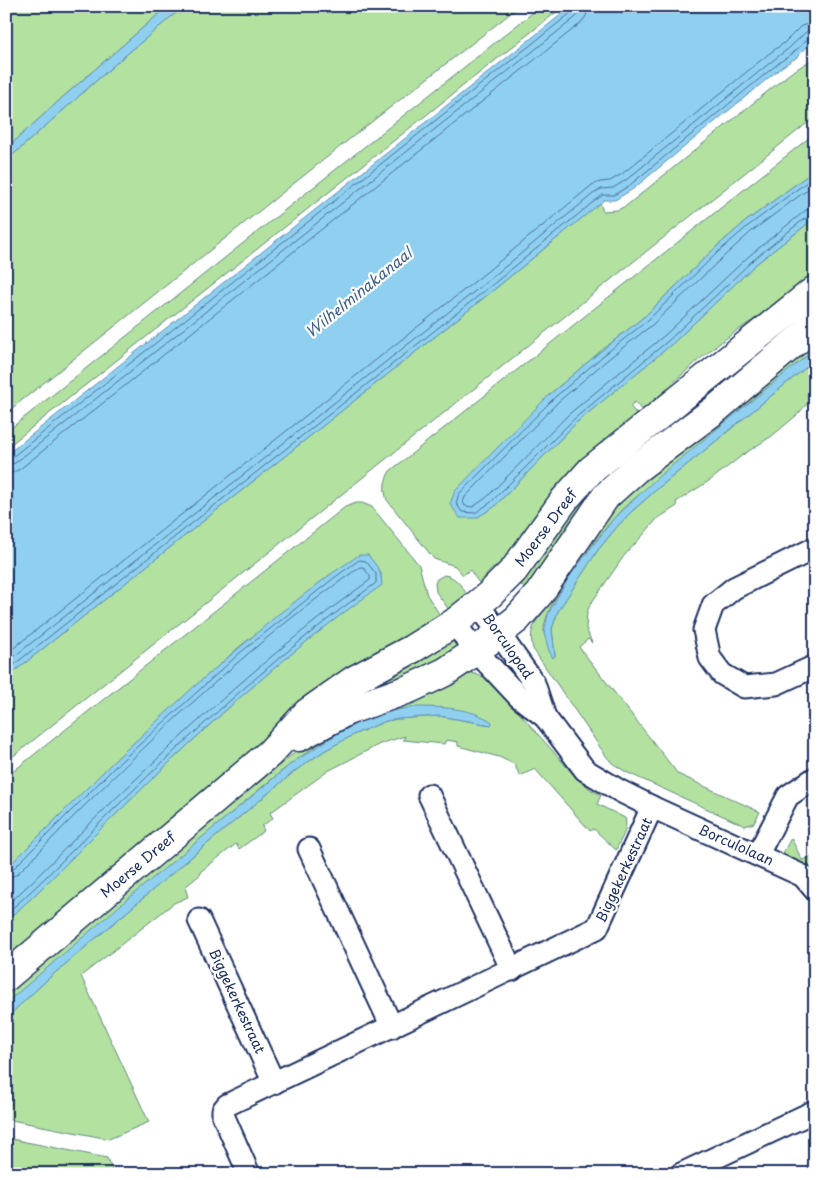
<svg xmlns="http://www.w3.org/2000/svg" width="821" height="1180" font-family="'Playpen Sans',sans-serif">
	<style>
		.green { fill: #b2e1a0; stroke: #66887f }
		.water { fill: #8fd0f0; stroke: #6190b6 }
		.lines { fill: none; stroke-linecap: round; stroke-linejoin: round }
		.shore { stroke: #496f98; stroke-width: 1 }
		.street-casing { stroke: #1b2f5e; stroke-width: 25 }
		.secondary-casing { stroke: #1b2f5e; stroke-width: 31 }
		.street { stroke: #fff; stroke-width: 21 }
		.secondary { stroke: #fff; stroke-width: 28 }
		.labels { text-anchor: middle; stroke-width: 4.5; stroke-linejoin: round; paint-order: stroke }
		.street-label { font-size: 14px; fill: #1b2f5e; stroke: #fff }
		.water-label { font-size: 15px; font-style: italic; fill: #3e5f8a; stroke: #fff }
	</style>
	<rect width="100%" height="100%" fill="#fff"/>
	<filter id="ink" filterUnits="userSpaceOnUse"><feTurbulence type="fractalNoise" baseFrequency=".02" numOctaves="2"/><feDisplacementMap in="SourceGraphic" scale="10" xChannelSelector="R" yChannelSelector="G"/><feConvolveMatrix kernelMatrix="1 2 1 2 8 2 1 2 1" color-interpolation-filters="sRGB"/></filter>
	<g filter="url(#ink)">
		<g class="green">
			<polygon points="6,6 168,6 63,97 6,149"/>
			<polygon points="184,6 520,6 351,138 6,413 6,161 114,65"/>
			<polygon points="541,6 564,6 6,448 6,432"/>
			<polygon points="815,56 815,117 6,762 6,678 496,288 600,203 603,211 617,210 626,206 789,74 811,60"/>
			<path d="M815 133V170L745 222 714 249 645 316 601 351 550 394 476 518 494 507 577 422 672 344 756 264 815 218V279C790 299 762 314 735 332 702 355 671 384 643 412L635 402 630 406 639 417 558 493 553 489 552 491 556 495 527 535 522 532 521 534 525 538 498 573 493 568 479 583 470 570 463 575 455 566 434 559 387 500C383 489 384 481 390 471Z"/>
			<polygon points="815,298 815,310 726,384 602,481 527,590 521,585 591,482"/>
			<path d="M815 340V349L622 509C603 530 542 604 544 631 545 639 552 649 555 656L552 629 558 611 598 550 616 528 630 513 656 490 815 360V395L797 415 772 436 744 454 712 479 676 502 677 506 657 519 644 534 624 556 590 605 587 612 586 628 592 643 588 639 579 647 678 774 760 812 754 823 745 826 626 772 612 763 606 756 533 649C529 635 532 624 542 614L535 607 612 506Z"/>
			<path d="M356 503H362L372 507 419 565 427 595 443 620 383 655 380 650 378 651 380 656 305 706 6 960V921C42 890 73 856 107 823 193 738 282 655 381 585V573L368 555 331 574 238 648 113 762 6 869V777L345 507Z"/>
			<path d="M444 575C457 576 463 589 470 599L452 614 436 592 435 583 437 579Z"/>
			<polygon points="452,639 458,649 420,669 345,703 364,686"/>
			<path d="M469 672 487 678 506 698 574 775 590 789 601 795 597 804 625 818C629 829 620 840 616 850L594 829 590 831 535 769 520 776 514 764 499 757 458 746V742L446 740 444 744 403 740 405 736 380 744 328 771 270 813 273 818 262 826 264 831 239 849 236 844 200 872 201 874 185 887 188 897 174 903 81 976 149 1122 109 1139 6 1119V1018L49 978 202 848 295 771 324 751 355 734 386 721 397 719 439 716 491 725 489 720C402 685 333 729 267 783L6 1003V995L302 746Z"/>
			<polygon points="791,838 802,860 813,856 815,860 815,873 782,855"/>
			<polygon points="6,1138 107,1158 114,1174 31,1174 28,1169 6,1169"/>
		</g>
		<g class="water">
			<polygon points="168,6 184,6 114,65 6,161 6,149 63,97"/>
			<polygon points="572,6 815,6 815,39 796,58 783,66 633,189 615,200 604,200 496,288 6,678 6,455"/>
			<polygon points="815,170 815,218 756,264 672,344 577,422 494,507 476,518 460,518 450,504 455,491 550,394 601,351 645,316 714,249 745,222"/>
			<polygon points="815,349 815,360 656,490 630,513 616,528 598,550 558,611 552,629 555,656 553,658 549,651 544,633 548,614 569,577 614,518 658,477"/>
			<path d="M359 555H368C377 567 381 569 382 585 282 655 193 738 107 823 73 856 42 890 6 921V869L113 762 197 684 280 613 331 574Z"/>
			<path d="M414 707C438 707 471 707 492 722L491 725 486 724 439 716 397 719 386 721 355 734 324 751 295 771 202 848 49 978 6 1018V1003L125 901 292 763 337 734 363 720 390 711Z"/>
		</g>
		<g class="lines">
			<g class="shore">
				<polyline points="815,176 748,226 717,253 648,320 604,355 554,398 459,494 456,503 462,512 475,513 490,503 574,419 669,340 753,260 804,219 815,214"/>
				<polyline points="815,184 752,231 722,258 652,325 607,360 558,402 465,497 463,502 465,506 473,507 486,498 569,414 665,335 749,256 801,214 809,208 815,208"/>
				<polyline points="6,459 11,458 572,12 575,6"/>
				<polyline points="6,465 15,463 576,17 580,12 581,6"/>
				<polyline points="6,473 14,472 20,469 581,23 586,16 588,6"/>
				<polyline points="6,654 484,274 592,185 600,182 610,181 622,174 771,52 784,43 801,26 815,22"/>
				<polyline points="6,663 489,280 593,194 601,189 613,188 626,180 776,58 788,49 806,32 815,29"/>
				<polyline points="6,671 492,285 597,199 603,195 614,195 630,185 780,62 792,54 810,37 815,36"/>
				<path d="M6 872 12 870 117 765 241 652 334 578 359 560 366 561 376 574V583C283 650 199 726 117 806 80 842 45 880 6 914"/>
				<path d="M6 878 16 875C37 855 57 833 77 813 166 725 258 638 360 567H363L370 576V580C276 647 192 725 109 805 74 838 42 874 6 906"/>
			</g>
			<defs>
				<g id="street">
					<polyline points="815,548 734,588 713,605 704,630 710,658 722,674 744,687 776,684 815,666"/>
					<polyline points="478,604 534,683 545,717"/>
					<polyline points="454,623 476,651 519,697 545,717 585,770 620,791 652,807 803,876 815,890"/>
					<polyline points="429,795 512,970"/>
					<polyline points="309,849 392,1027"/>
					<polyline points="758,854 788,796 815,778"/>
					<polyline points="199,920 274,1083"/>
					<polyline points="249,1174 223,1115 223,1110 227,1105 597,928 652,807"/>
					<polyline points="681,1174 815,1111"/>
				</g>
				<g id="secondary">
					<polyline points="299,737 347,711 409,689 445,672 476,651 517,619 539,594 606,496 636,469 716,409 815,325"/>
					<polyline points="6,977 270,753 307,713 354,680 412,649 454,623 489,595 514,570 565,499 591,470 815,290"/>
				</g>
			</defs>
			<use href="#street" class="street-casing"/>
			<use href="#secondary" class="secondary-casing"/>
			<use href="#street" class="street"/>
			<use href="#secondary" class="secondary"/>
		</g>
	</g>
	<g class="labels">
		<g class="street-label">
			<text transform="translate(546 528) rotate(-53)" y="5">Moerse Dreef</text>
			<text transform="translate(508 646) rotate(55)" y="5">Borculopad</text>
			<text transform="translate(736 845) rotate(24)" y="5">Borculolaan</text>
			<text transform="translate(138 865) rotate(-40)" y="5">Moerse Dreef</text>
			<text transform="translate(624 870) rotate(-65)" y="5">Biggekerkestraat</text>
			<text transform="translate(237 1001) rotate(65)" y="5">Biggekerkestraat</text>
		</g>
		<g class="water-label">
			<text transform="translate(359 293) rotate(-39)" y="5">Wilhelminakanaal</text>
		</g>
	</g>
	<rect width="821" height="1180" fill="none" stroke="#fff" stroke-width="25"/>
	<rect x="12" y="12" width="796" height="1155" fill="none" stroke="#1b2f5e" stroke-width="2" filter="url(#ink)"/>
</svg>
